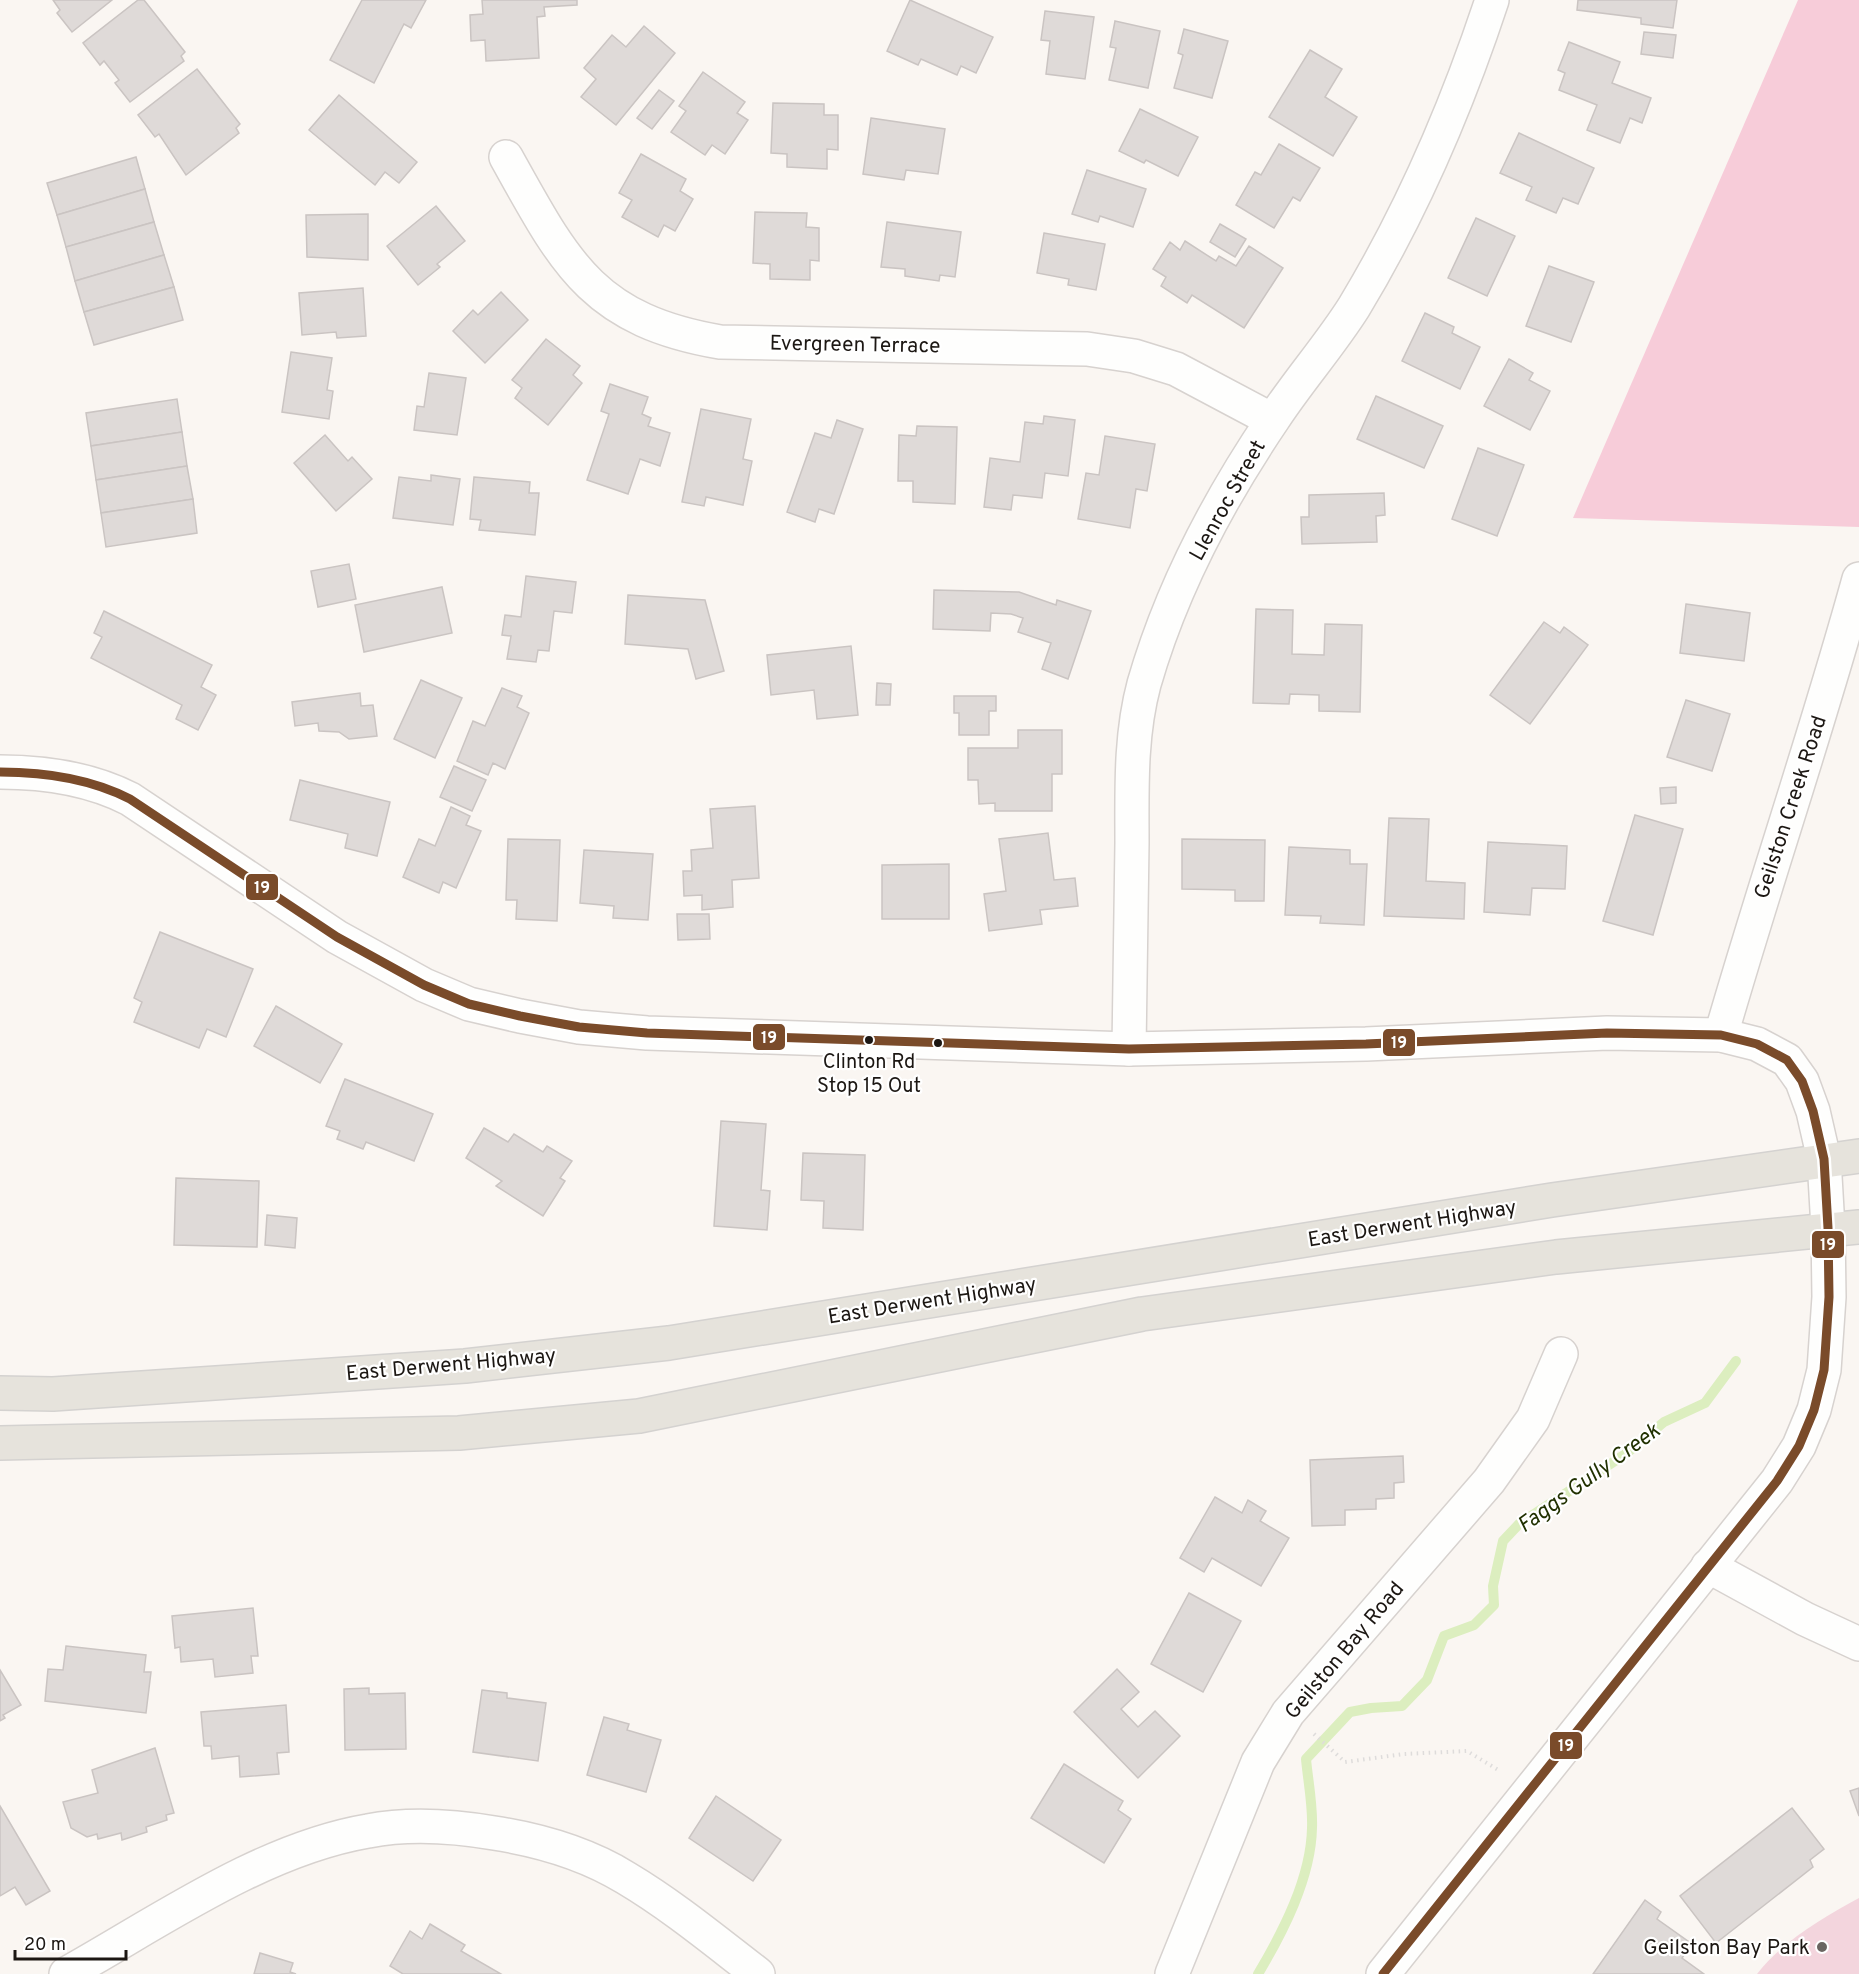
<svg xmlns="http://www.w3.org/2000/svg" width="1859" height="1974" font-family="Overpass,sans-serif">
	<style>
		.green { fill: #f3d5dd }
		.forest { fill: #f7ccd9 }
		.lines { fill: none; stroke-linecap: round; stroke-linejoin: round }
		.stream { stroke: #dceebf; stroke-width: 10 }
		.building { fill: #dfdad8; stroke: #cac4c2; stroke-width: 1.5 }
		.minor-casing { stroke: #d7d2cf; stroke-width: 36 }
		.major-casing { stroke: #d4d2d0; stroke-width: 36 }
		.path { stroke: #dedcdb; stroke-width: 4; stroke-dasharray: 1.5 4.5; stroke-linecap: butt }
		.minor { stroke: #fefefd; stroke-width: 33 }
		.major { stroke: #e6e3dc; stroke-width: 33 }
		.bus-1-casing { stroke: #fff; stroke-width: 14 }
		.bus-1 { stroke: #7a4b2a; stroke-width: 9 }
		.bus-dot { fill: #1c1713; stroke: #fff; stroke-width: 2 }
		.poi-dot { fill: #6a6561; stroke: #fff; stroke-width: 2 }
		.labels { text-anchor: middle; stroke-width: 4.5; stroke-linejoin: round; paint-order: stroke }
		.bus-label { font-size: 20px; fill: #1c1713; stroke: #fff }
		.street-label { font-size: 21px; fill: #1c1713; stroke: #fff }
		.poi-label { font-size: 21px; fill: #1c1713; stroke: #fff; text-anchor: end }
		.water-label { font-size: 22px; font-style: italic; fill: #213101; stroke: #fff }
		.line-badge { stroke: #fff; stroke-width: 2 }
		.badge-label { font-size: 16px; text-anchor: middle; font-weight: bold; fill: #fff }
	</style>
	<rect width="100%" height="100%" fill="#faf6f2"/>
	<path class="green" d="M1859 1898V1974H1757C1783 1941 1822 1918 1859 1898Z"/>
	<polygon class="forest" points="1798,0 1859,0 1859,527 1573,518"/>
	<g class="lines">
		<path class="stream" d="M1258 1974C1283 1932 1311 1878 1312 1828 1313 1805 1308 1781 1306 1759L1350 1712 1371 1708 1402 1706 1427 1680 1444 1636 1474 1625 1494 1605 1493 1586 1503 1541 1519 1524 1627 1453 1664 1422 1705 1403 1736 1361"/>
	</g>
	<g class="building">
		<polygon points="53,0 112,0 72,32 57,13 60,10"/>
		<polygon points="138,0 144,0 185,52 181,56 184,61 130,102 115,83 119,80 104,61 100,65 83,43"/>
		<polygon points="362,0 426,0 411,28 404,24 374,83 330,60"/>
		<polygon points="482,0 577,0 577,5 544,7 545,16 537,17 539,58 486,61 485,40 471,41 470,15 483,14"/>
		<polygon points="910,0 993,37 976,73 961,66 957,75 921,59 918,65 887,51"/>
		<polygon points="1578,0 1677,0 1673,28 1641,24 1641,18 1577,10"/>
		<polygon points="1045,11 1094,17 1085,79 1046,74 1050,41 1041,40"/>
		<polygon points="1115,21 1160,31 1148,88 1109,80 1116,48 1110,47"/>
		<polygon points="644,26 675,53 616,125 581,97 596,79 584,68 612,35 626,47"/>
		<polygon points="1184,29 1228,41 1212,98 1174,88 1183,55 1178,53"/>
		<polygon points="1644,32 1676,35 1673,58 1641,54"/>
		<polygon points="1569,42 1620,62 1612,83 1651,98 1642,123 1630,118 1620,143 1587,130 1597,105 1559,90 1565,73 1558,70"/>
		<polygon points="1310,50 1342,69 1325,97 1357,117 1333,156 1269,117"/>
		<polygon points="197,69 240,124 236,128 239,133 186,175 159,134 155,137 138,115"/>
		<polygon points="703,72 745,102 737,113 748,120 725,154 712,145 705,155 671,132 686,111 679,106"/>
		<polygon points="659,90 674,101 652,129 637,118"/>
		<polygon points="339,95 417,162 399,183 385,172 375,185 309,130"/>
		<polygon points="773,103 824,104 824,115 838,115 838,150 827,149 827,169 787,167 787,154 771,153"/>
		<polygon points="1140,109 1198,137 1178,176 1146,160 1144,163 1119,151"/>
		<polygon points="871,118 945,129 938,174 906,170 904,180 863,174"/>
		<polygon points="1519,133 1594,168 1578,204 1563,198 1556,213 1526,200 1532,187 1500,173"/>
		<polygon points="1279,144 1320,168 1300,201 1293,197 1274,228 1236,205 1255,172 1261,175"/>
		<polygon points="641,154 686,179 680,191 693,199 675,231 664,225 658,237 622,217 632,200 619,193"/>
		<polygon points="136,157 145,189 57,215 47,183"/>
		<polygon points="1087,170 1146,189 1133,227 1100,216 1098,222 1072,214"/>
		<polygon points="145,189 154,222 66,247 57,215"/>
		<polygon points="436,206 465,241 437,264 440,267 418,285 387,246"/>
		<polygon points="755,212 807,213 806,227 819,228 819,261 810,260 810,280 770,279 770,264 753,263"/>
		<polygon points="368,214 368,260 307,257 306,215"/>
		<polygon points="1476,218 1515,236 1487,296 1448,278"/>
		<polygon points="154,222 164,255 75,281 66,247"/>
		<polygon points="887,222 961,232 955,277 940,275 939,281 905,276 905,269 881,267"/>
		<polygon points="1220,224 1246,239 1235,257 1210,242"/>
		<polygon points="1044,233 1105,244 1096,290 1068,285 1069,279 1037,273"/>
		<polygon points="1185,241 1216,261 1219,256 1236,266 1249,246 1283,268 1244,328 1192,295 1187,303 1161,286 1166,277 1153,269 1170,242 1180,250"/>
		<polygon points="164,255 174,287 84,312 75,281"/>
		<polygon points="1549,266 1594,282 1571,342 1526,326"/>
		<polygon points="174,287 183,320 94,345 84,312"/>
		<polygon points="363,288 366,336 337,338 336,332 302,335 299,293"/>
		<polygon points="501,292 528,320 485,363 453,331 473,310 478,315"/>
		<polygon points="1425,313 1454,327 1452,333 1480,347 1460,389 1402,361"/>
		<polygon points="546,339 580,366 573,375 582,383 548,425 515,398 522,388 512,380"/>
		<polygon points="291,352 332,358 327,390 333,391 329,419 282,412"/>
		<polygon points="1509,359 1533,373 1529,380 1550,391 1530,430 1484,406"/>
		<polygon points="429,373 466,378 457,435 414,430 417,406 424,407"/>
		<polygon points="610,384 648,397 642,414 651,418 648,426 670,433 660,466 640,459 628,494 587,480 609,414 601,411"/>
		<polygon points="1376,396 1443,426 1424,468 1357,439"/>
		<polygon points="177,399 182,432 91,446 86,413"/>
		<polygon points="701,409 751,419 743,459 752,461 743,505 706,497 704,506 682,502"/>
		<polygon points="1044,416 1075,420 1068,476 1045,473 1042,498 1013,495 1011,510 984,507 990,458 1020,462 1025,422 1043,424"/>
		<polygon points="837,420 863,429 834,514 819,509 815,522 787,512 815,433 831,438"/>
		<polygon points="917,426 957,427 955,504 913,502 913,481 898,481 899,435 916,436"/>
		<polygon points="182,432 187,466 96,480 91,446"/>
		<polygon points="325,435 348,461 352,457 372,479 336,511 294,463"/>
		<polygon points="1105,436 1155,444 1147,491 1136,489 1130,528 1078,519 1086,473 1099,475"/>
		<polygon points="1478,448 1524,465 1497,536 1452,519"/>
		<polygon points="187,466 193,499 101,513 96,480"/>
		<polygon points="431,475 460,479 453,525 393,518 399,477 431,481"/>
		<polygon points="474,477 530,482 529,493 539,493 535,535 479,530 481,520 470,519"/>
		<polygon points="1384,493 1385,515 1376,516 1377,542 1302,544 1301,517 1309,517 1309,495"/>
		<polygon points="193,499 197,533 106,547 101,513"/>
		<polygon points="349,564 356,599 318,607 311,571"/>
		<polygon points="526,576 576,582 572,613 554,611 549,651 538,650 536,662 507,659 511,636 502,635 505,615 521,617"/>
		<polygon points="442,587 452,633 364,652 355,605"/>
		<polygon points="934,590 1019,592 1056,605 1057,600 1091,611 1068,679 1042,669 1051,643 1018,632 1023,618 1011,614 991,613 990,631 933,629"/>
		<polygon points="628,595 705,600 724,671 696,679 688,649 625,644"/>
		<polygon points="1686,604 1750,613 1744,661 1680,653"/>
		<polygon points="1256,609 1293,610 1292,654 1324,655 1325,624 1362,625 1360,712 1319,711 1319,695 1290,694 1289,704 1253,703"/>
		<polygon points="104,611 212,665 201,687 216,695 198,730 176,719 182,705 91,658 102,637 94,633"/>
		<polygon points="1544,622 1560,633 1564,627 1588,645 1530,724 1490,695"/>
		<polygon points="851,646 858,715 817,719 814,690 771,695 767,655"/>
		<polygon points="421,680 462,698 435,758 394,739"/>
		<polygon points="877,683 891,684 890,705 876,705"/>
		<polygon points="502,688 522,696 517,707 529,713 505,769 493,763 488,775 457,761 473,721 485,726"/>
		<polygon points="360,693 361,706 373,705 377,736 349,739 339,732 319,731 318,723 295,726 292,702"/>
		<polygon points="954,696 996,696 996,711 989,711 989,735 959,735 959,713 954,713"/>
		<polygon points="1686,700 1730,714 1712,771 1667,757"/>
		<polygon points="1018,730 1062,730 1062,774 1052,774 1052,811 995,811 995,803 979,804 978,780 968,780 968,748 1018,748"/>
		<polygon points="454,766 486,780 472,811 440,797"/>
		<polygon points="300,780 390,802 377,856 345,848 348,834 290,820"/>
		<polygon points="1676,787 1676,803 1661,804 1660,788"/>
		<polygon points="755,806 759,878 732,880 733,907 702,910 702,895 684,896 683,871 692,871 691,850 713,848 710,809"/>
		<polygon points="451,807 470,816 466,825 481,831 456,888 443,882 439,893 403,877 419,839 435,846"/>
		<polygon points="1635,815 1683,829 1653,935 1603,921"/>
		<polygon points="1389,818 1429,819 1426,881 1465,883 1464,919 1384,916"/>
		<polygon points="1048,833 1054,880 1075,878 1078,906 1040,910 1042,924 989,931 984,894 1006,891 999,839"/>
		<polygon points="508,839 560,840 557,921 516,919 517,900 506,900"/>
		<polygon points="1182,839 1265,840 1264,901 1235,901 1235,890 1182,889"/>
		<polygon points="1488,842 1567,846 1565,889 1532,888 1530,915 1484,912"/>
		<polygon points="1289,847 1350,850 1350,864 1367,864 1364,925 1320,923 1321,916 1285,915"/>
		<polygon points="584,850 653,854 648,920 613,918 614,906 580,903"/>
		<polygon points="949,864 949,919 882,919 882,865"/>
		<polygon points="677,914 709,914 710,939 678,940"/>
		<polygon points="160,932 253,969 226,1037 207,1029 199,1048 134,1022 142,1002 134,998"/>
		<polygon points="276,1006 342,1044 320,1083 254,1046"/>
		<polygon points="345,1079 433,1114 414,1161 366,1142 363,1149 337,1139 340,1131 326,1126"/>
		<polygon points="721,1121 766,1124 761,1190 770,1191 767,1230 714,1226"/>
		<polygon points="484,1128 508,1142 514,1134 543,1152 547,1146 572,1161 560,1178 565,1181 543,1216 496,1186 502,1181 466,1158"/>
		<polygon points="803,1153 865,1155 863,1230 823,1228 824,1201 801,1200"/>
		<polygon points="176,1178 259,1181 257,1247 174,1245"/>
		<polygon points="267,1215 297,1218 295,1248 265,1245"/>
		<polygon points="1403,1456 1404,1482 1394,1483 1394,1498 1376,1499 1376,1509 1345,1510 1345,1525 1312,1526 1310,1460"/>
		<polygon points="1215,1497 1242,1513 1248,1500 1266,1511 1260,1521 1289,1538 1261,1586 1212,1558 1204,1572 1180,1558"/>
		<polygon points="1189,1593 1241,1621 1203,1692 1151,1664"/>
		<polygon points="253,1608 258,1656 251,1656 253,1673 215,1677 213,1659 181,1662 180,1647 175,1648 172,1616"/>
		<polygon points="66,1646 146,1655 144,1672 151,1672 146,1713 45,1701 48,1669 63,1670"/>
		<polygon points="1117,1669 1139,1692 1121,1709 1138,1727 1155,1711 1180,1736 1138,1778 1074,1712"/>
		<polygon points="0,1670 21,1705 3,1715 5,1718 0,1721"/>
		<polygon points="369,1688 369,1694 405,1693 406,1749 345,1750 344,1689"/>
		<polygon points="482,1690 507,1693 507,1698 546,1703 538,1761 473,1752"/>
		<polygon points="286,1705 289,1752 277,1753 279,1774 240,1777 239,1756 212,1759 211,1746 204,1746 201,1712"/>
		<polygon points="604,1717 629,1724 627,1730 661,1740 646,1792 587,1775"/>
		<polygon points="155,1748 174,1813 166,1815 167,1820 146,1827 147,1832 122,1840 121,1833 98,1839 97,1834 87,1837 71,1828 63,1802 98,1793 92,1770"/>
		<polygon points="1064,1764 1123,1801 1118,1810 1131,1819 1104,1863 1031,1818"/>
		<polygon points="1859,1788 1859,1816 1850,1791"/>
		<polygon points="716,1796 781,1840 753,1881 689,1838"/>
		<polygon points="0,1806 50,1891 26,1905 15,1887 0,1896"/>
		<polygon points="1792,1808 1824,1849 1810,1860 1813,1867 1716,1943 1680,1896"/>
		<polygon points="1645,1900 1661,1912 1657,1919 1692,1944 1682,1958 1704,1974 1593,1974"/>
		<polygon points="430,1924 465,1945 461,1951 501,1974 403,1974 390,1966 410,1931 422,1939"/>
		<polygon points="260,1953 293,1963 290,1972 296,1974 254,1974"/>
	</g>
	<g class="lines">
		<defs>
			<g id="minor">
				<path d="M506 157C565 263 592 320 720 342L1087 349 1134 356 1176 369 1272 420"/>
				<path d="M0 772C45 772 89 778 130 799L337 937 424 985 469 1004 520 1016 579 1027 647 1033 1129 1049 1366 1044 1607 1033 1721 1035 1757 1044 1787 1060 1802 1081 1813 1111 1824 1159 1828 1228 1829 1297 1824 1370 1814 1410 1799 1446 1777 1481 1383 1974"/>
				<path d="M1721 1035C1765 882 1817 732 1859 579"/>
				<path d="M1129 1049C1130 980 1131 912 1132 843 1132 790 1130 736 1144 684 1171 590 1219 499 1274 418 1299 380 1330 345 1354 307 1412 211 1457 106 1492 0"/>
				<polyline points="1708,1566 1805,1619 1859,1644"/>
				<path d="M66 1974C159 1922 262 1849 368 1831 409 1823 453 1826 494 1833 539 1840 587 1854 626 1878 673 1906 715 1941 758 1974"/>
				<polyline points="1172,1974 1258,1762 1288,1713 1489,1481 1533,1419 1561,1354"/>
			</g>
			<g id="major">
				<polyline points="0,1393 53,1394 465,1366 669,1343 1552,1200 1859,1156"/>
				<polyline points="0,1443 459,1433 639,1416 1142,1314 1556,1257 1859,1227"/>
			</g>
		</defs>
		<use href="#minor" class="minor-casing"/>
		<use href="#major" class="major-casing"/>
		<polyline class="path" points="1314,1734 1345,1762 1404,1754 1467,1751 1500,1771"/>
		<use href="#minor" class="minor"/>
		<use href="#major" class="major"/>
		<defs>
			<path id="bus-1" d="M0 772C45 772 89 778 130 799L337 937 424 985 469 1004 520 1016 579 1027 647 1033 1129 1049 1366 1044 1607 1033 1721 1035 1757 1044 1787 1060 1802 1081 1813 1111 1824 1159 1828 1228 1829 1297 1824 1370 1814 1410 1799 1446 1777 1481 1383 1974"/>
		</defs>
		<use href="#bus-1" class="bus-1-casing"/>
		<use href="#bus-1" class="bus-1"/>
	</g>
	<g class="bus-dot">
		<circle cx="869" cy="1040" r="5"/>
		<circle cx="938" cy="1043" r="5"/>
	</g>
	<circle class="poi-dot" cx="1822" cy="1947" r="6"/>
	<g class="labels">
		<g class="bus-label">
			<text x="869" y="1068">Clinton Rd<tspan x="869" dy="24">Stop 15 Out</tspan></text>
		</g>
		<g class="street-label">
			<text transform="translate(855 344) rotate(1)" y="7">Evergreen Terrace</text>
			<text transform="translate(1227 500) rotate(-61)" y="7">Llenroc Street</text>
			<text transform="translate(1790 807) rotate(-72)" y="7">Geilston Creek Road</text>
			<text transform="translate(1412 1223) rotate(-9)" y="7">East Derwent Highway</text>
			<text transform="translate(932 1300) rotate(-9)" y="7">East Derwent Highway</text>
			<text transform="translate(451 1364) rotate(-5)" y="7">East Derwent Highway</text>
			<text transform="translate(1344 1650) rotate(-50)" y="7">Geilston Bay Road</text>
		</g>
		<g class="poi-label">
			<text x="1810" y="1954">Geilston Bay Park</text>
		</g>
		<g class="water-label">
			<text transform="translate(1588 1477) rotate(-36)" y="8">Faggs Gully Creek</text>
		</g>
	</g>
	<g class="line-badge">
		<rect x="245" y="873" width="34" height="28" rx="6" fill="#7a4b2a"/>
		<rect x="752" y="1023" width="34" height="28" rx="6" fill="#7a4b2a"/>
		<rect x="1382" y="1028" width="34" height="29" rx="6" fill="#7a4b2a"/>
		<rect x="1811" y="1230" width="34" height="29" rx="6" fill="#7a4b2a"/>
		<rect x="1549" y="1731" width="34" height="29" rx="6" fill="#7a4b2a"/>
	</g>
	<g class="badge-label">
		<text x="262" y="893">19</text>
		<text x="769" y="1043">19</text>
		<text x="1399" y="1048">19</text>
		<text x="1828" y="1250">19</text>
		<text x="1566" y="1751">19</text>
	</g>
	<path d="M15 1950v9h111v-9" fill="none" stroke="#1c1713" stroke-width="3"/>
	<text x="24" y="1950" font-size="18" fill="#1c1713" stroke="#ffffff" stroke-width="4.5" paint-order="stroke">20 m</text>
</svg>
